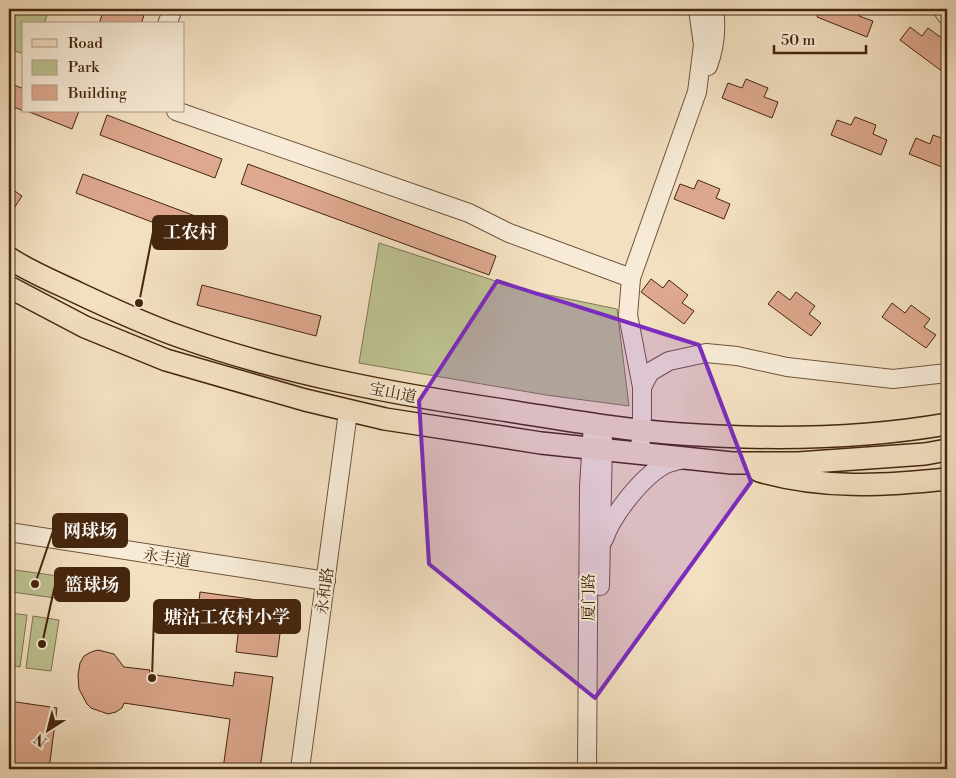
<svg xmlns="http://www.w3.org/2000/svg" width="956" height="778" font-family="'Libre Bodoni','Noto Serif SC',serif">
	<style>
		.green { fill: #bdc292; stroke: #817450 }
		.building { fill: #dda88e; stroke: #45260e }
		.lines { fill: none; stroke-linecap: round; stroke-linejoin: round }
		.minor-casing { stroke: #70543b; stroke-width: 20 }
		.major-casing { stroke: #45260e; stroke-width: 24 }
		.minor { stroke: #f7ebd7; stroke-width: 18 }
		.major { stroke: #f3e0c1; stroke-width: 21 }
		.marked { fill: #7b2cbf; fill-opacity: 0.2; stroke: #7b2cbf; stroke-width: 4; stroke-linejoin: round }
		.labels { text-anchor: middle; stroke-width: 4; stroke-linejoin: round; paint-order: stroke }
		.street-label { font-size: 16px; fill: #45260e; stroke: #f7ebd7 }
		.leader { fill: none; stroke: #45260e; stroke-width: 2 }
		.callout-dot { fill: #45260e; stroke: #f7ebd7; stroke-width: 2 }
		.callout { fill: #45260e; stroke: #45260e; stroke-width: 2 }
		.callout-label { font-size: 18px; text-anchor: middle; font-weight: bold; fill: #fff }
	</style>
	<rect width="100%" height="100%" fill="#f3e0c1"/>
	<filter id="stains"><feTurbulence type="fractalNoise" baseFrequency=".004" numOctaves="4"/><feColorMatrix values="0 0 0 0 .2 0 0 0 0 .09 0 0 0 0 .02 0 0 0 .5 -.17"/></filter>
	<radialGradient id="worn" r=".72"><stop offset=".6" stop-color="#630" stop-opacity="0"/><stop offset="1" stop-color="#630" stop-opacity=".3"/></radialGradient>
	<g class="green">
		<polygon points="9,9 49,9 44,24 24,24 24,54 9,49"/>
		<polygon points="379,243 520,289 617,309 629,406 546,395 359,363"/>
		<polygon points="15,570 58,576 55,598 12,592"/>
		<polygon points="9,613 27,615 20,667 9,665"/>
		<polygon points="33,616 59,620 51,671 26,668"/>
	</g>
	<g class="building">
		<polygon points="104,9 146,9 141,24 99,24"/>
		<polygon points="820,9 862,9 859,16 873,21 867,37 817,17"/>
		<polygon points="910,27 922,36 928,28 947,42 941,50 947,55 947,66 943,72 900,40"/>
		<polygon points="746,79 768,88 764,97 778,102 772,118 722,98 728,83 742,88"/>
		<polygon points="9,83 24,89 24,111 9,105"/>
		<polygon points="27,111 79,111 72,129"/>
		<polygon points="107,115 222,159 215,178 100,135"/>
		<polygon points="855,117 876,125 873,134 887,140 881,155 831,135 837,120 851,125"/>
		<polygon points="933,135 947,140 947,169 909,154 916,138 930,144"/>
		<polygon points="248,164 496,256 489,275 241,184"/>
		<polygon points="83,174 198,217 191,237 76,193"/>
		<polygon points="698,180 720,189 716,198 730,204 724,219 674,199 680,184 694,189"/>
		<polygon points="9,187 22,196 9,216"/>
		<polygon points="651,279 663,288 669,280 688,295 682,303 694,311 684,324 641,292"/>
		<polygon points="202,285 321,316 316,336 197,305"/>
		<polygon points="778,291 790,300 796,292 815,306 809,314 821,323 811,336 768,304"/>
		<polygon points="892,303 905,313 911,305 930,319 924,327 936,335 926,348 882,317"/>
		<polygon points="200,592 272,602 270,616 282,618 277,657 236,652 239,627 197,620"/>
		<polygon points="98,650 114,654 124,667 150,670 149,674 233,686 235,672 273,677 260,769 223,769 230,719 124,703 122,708 116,712 108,714 91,708 87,704 79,689 78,675 80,663 84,656 91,652"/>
		<polygon points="9,701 57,708 49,769 9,769"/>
	</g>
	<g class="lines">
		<defs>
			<g id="minor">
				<polyline points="942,9 947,16"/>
				<polyline points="167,24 173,9"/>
				<path d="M708 66C715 47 717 29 714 9"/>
				<polyline points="176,111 469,213 509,233 631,278"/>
				<polyline points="642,387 650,372 669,361 706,353 737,356 787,367 893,379 947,373"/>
				<polyline points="640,454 642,416 642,387 628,315 631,278 697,92 703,45 698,9"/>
				<polyline points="9,532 326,581"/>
				<path d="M604 539C612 515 642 477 664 465 670 462 677 461 683 459"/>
				<polyline points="600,586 603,440"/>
				<polyline points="300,769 348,412"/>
				<polyline points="587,769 589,486 593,424"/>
			</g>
			<g id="major">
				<path d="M9 258C30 272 55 282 78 293 112 309 146 325 181 337 285 374 394 394 503 410 562 419 621 430 681 434 768 440 861 439 947 424"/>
				<polyline points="9,287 85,327 166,360 305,400 385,419 541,443 732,463 798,463 925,454 947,450"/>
				<path d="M759 471C822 489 882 486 947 479"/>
			</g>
		</defs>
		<use href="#minor" class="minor-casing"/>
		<use href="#major" class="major-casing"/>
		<use href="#minor" class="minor"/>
		<use href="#major" class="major"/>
	</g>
	<path class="marked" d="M497 281 699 345 751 482 595 698 429 564 419 401Z"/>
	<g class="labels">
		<g class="street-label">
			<text transform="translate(393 392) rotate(11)" y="6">宝山道</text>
			<text transform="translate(167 557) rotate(9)" y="6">永丰道</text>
			<text transform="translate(324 591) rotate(-82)" y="6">永和路</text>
			<text transform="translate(588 597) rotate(-90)" y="6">厦门路</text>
		</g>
	</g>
	<path class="leader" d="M139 303L153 232M35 584L53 531M42 644L55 585M152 678L154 616"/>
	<g class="callout-dot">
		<circle cx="139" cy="303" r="5"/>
		<circle cx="35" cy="584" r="5"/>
		<circle cx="42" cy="644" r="5"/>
		<circle cx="152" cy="678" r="5"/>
	</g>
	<g class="callout">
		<rect x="153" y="216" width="74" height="33" rx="5"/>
		<rect x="53" y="514" width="74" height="33" rx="5"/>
		<rect x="55" y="568" width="74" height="33" rx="5"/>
		<rect x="154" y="600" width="146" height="33" rx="5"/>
	</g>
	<g class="callout-label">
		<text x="190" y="238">工农村</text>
		<text x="90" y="537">网球场</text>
		<text x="92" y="591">篮球场</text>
		<text x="227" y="623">塘沽工农村小学</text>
	</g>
	<rect width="956" height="778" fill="none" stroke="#f3e0c1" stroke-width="30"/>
	<rect x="10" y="10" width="936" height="758" fill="none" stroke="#45260e" stroke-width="2.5"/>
	<rect x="15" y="15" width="926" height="748" fill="none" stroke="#45260e"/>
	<rect x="22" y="22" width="162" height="90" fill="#f7ebd7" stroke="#b09c87"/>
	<rect x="32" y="39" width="25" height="8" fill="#f3e0c1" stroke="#b09c87"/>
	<text x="68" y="48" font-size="15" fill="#45260e">Road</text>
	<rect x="32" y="60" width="25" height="15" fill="#bdc292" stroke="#b09c87"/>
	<text x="68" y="72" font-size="15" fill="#45260e">Park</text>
	<rect x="32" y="85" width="25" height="15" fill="#dda88e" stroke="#b09c87"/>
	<text x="68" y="98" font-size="15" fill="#45260e">Building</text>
	<g transform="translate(48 730) rotate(216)" stroke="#f7ebd7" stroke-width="4" paint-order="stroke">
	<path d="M0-4L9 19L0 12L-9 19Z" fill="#45260e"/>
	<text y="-8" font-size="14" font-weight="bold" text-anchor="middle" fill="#45260e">N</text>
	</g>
	<path d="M774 45v8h92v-8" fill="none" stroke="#45260e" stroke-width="2.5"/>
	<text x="781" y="45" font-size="15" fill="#45260e" stroke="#f7ebd7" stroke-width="4" paint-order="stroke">50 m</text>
	<rect width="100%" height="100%" filter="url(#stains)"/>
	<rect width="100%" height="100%" fill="url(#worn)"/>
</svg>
